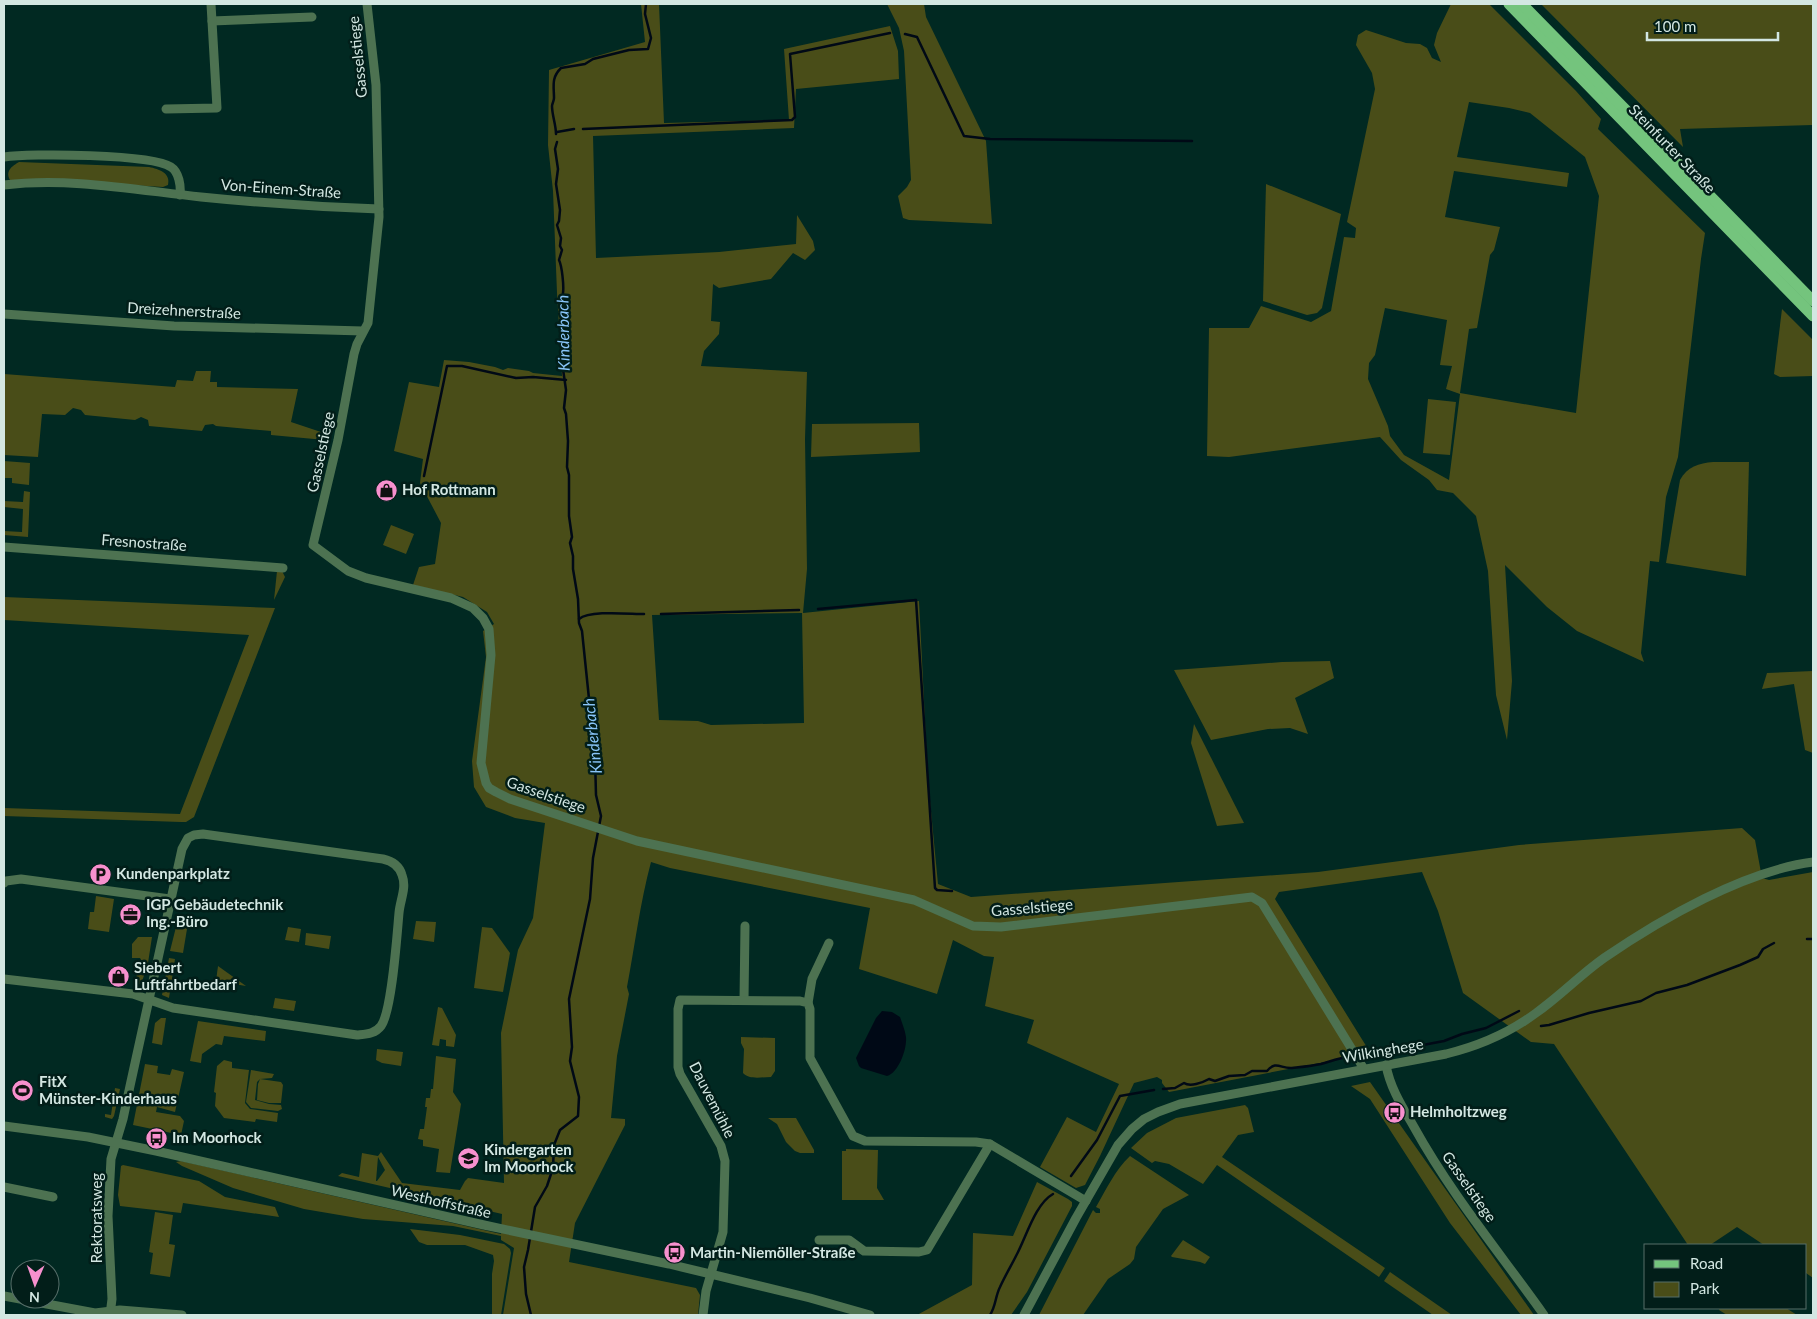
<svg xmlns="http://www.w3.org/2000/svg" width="1817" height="1319" font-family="Lato,sans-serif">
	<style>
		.green { fill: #494d18; fill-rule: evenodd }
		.water { fill: #000916 }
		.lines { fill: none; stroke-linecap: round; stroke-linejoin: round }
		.stream { stroke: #000916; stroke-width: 2.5 }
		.minor { stroke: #4d7251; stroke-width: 9 }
		.major { stroke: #74c47d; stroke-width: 11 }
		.labels { text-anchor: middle; stroke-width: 5; stroke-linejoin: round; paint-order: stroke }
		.street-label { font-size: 15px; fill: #d3e7e2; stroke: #021e19 }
		.poi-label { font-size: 15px; font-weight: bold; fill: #d3e7e2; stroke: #021e19; text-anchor: start }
		.water-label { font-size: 16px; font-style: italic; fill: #89c5f9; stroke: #021e19 }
	</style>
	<rect width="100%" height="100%" fill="#012922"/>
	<g class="green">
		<path d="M641 4H659L664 123 789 120 784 49 890 26 898 51 899 79 796 89 794 128 593 136 596 258 719 252 796 244 797 215 813 241 815 250 805 260 793 253 771 279 719 288 713 284 711 321 720 322 719 334 704 351 701 366 807 372 805 439 807 569 803 613 919 601 928 780 938 884 971 897 1318 872 1519 845 1742 828 1755 840 1762 878 1769 880 1813 872V1278L1806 1273V1245H1764L1737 1227 1710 1245H1688L1554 1044 1531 1042 1463 993 1438 911 1422 872 1279 892 1275 899 1368 1049 1349 1054 1351 1057 1169 1092 1162 1083V1080L1157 1077 1134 1083 1100 1156 1085 1185 1076 1188 1040 1167 1067 1117 1096 1132 1119 1084 1027 1043 1034 1020 985 1006 994 957 984 956 953 940 937 994 859 969 870 908 670 868 651 862C640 903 635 945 627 987L629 994 617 1056 611 1118 625 1119V1125L575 1223 569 1262 696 1288 700 1295 698 1315H503L514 1248 501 1240V1236L453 1226 363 1219 304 1209 233 1188 182 1166 176 1162 181 1161 501 1234 502 1214 338 1176 342 1173 359 1177 362 1153 378 1156 381 1152 402 1183 460 1190 465 1181 468 1178 504 1183 501 1033 518 950 533 918 545 823 515 818 486 807 474 787 472 761 486 657 483 631 494 624 487 612 463 597 413 585 419 567 435 564 441 523 420 483 423 459 394 451 409 382 439 387 444 360 469 362 495 367 503 370 508 368 529 371 533 373 562 376 557 293 553 191 548 145 549 70 645 42ZM802 613 804 723 711 725 698 721 659 720 652 615ZM378 1157 385 1170 377 1181H376Z"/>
		<polygon points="887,4 924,4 926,17 986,141 992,224 909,220 903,218 898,196 907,187 911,180 904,51 899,28"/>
		<path d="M1451 4H1489L1576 91 1601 119 1598 129 1705 233 1701 259 1678 457 1666 497 1659 562 1650 561 1641 653 1644 662 1577 631 1547 607 1505 565 1512 681 1507 740 1496 695 1488 571 1476 516 1453 493 1437 490 1429 480 1401 460 1380 437 1229 457 1207 456 1209 328H1249L1261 306 1311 322 1331 311 1344 237 1355 238 1356 228 1347 222 1375 89 1372 73 1356 45 1358 35 1366 30 1406 43 1420 44 1427 48 1432 58 1441 62 1434 45 1437 33ZM1469 102 1509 108 1530 113 1585 157 1599 196 1576 413 1460 393 1469 329 1477 328 1490 255 1494 250 1500 227 1445 217 1454 171 1567 187 1569 173 1457 157ZM1385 308 1447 320 1440 365 1452 366 1446 389 1460 394 1449 480 1404 455 1390 436 1388 426 1368 379 1369 363 1375 355Z"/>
		<polygon points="1541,4 1813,4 1813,125 1680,129 1683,147"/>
		<path d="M19 162 149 167C159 169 171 173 168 185L163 187 82 182 10 180C5 171 12 166 19 162Z"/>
		<polygon points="1266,184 1341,214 1322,308 1317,313 1307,315 1263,301"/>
		<polygon points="1782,309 1813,340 1813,376 1780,377 1774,374"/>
		<polygon points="196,371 211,371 210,382 217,382 217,387 298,389 291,422 327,434 325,440 271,435 271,431 216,426 213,424 205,425 202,431 149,426 148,420 141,417 135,420 85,415 81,410 73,408 65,415 42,414 38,457 4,455 4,374 175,387 177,380 193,381"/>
		<polygon points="1428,399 1456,402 1450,455 1423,453"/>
		<polygon points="919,423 920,452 811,457 812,424"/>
		<polygon points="4,461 30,463 29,485 12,483 12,478 4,478"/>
		<path d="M1713 462H1749L1746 576 1666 563 1680 480C1687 467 1699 463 1713 462Z"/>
		<polygon points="24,491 30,492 28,537 4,535 4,531 22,532 23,509 4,507 4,495 4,501 23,502"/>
		<polygon points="391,525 414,534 406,554 383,545"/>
		<polygon points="277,571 282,571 285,577 274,600"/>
		<polygon points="4,597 275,608 194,817 186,822 181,822 4,816 4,808 180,814 249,635 4,620"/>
		<polygon points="1330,661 1334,678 1295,698 1308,734 1290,728 1268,729 1211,740 1174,670 1282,662"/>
		<polygon points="1813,671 1813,753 1805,750 1794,684 1762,689 1767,673"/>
		<polygon points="1194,724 1244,823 1217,826 1191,743"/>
		<polygon points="96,896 114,899 109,932 88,929 90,912 94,912"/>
		<polygon points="179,915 189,917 183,953 170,951"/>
		<polygon points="416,921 436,922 434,942 413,939"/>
		<polygon points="288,927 301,929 299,942 285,940"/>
		<polygon points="482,927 492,928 510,953 503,992 474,988"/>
		<polygon points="306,933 331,936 329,949 305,945"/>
		<polygon points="138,937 152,937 148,963 143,963 140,958 132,958 132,944"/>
		<polygon points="169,958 175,959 169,998 162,995"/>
		<polygon points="218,966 246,986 216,981"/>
		<polygon points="141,970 146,970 141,984 136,984 137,972"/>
		<polygon points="275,998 296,1001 294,1011 273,1008"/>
		<polygon points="438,1007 442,1008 456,1035 454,1047 446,1046 446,1040 440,1039 439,1046 432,1045"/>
		<polygon points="161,1018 166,1018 162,1045 152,1043 155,1023"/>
		<polygon points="198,1021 266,1031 265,1041 224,1036 222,1045 216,1044 202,1054 201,1063 190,1061"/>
		<path d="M741 1037 775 1038V1071L771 1077C762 1077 749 1080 743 1073L744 1049 741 1043Z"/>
		<polygon points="377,1049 403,1052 401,1066 382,1063 376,1060"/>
		<polygon points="436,1056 456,1059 453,1092 461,1104 450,1173 436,1172 439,1149 423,1146 423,1140 418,1139 420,1129 424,1129 427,1107 425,1107 426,1098 430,1098 431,1089 433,1089"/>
		<polygon points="224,1060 232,1062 232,1068 249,1070 245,1103 250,1109 278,1113 277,1122 256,1119 255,1122 224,1118 215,1106 216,1093 214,1092 217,1066"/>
		<polygon points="145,1064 158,1066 157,1073 170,1075 172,1069 184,1072 175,1112 157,1107 156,1112 180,1116 184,1121 181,1135 133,1125"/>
		<polygon points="251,1070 274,1074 272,1078 260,1079 281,1082 283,1085 281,1103 269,1103 257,1100 258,1084 260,1079 257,1082 255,1100 269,1104 281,1105 282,1109 278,1111 251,1108 246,1102"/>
		<polygon points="1370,1082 1534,1315 1521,1315 1450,1223 1370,1099 1351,1086"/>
		<polygon points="115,1088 120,1089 114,1116 112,1119 105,1117 105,1114 111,1115"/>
		<polygon points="1245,1105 1248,1108 1254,1132 1238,1135 1222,1157 1385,1268 1379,1277 1217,1165 1203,1184 1169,1164 1155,1161 1152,1163 1131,1148 1147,1133 1176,1118"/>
		<polygon points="768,1118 796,1118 814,1150 814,1153 800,1153 795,1151 786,1142 777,1124"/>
		<polygon points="846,1149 878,1150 877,1188 884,1200 842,1200 842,1151 846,1151"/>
		<path d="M1130 1156 1189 1195 1163 1209 1136 1247 1134 1259 1130 1264 1108 1279 1083 1315H1039L1093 1210 1096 1213H1100V1209L1096 1207C1106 1190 1115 1170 1130 1156Z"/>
		<polygon points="123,1165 199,1181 225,1197 275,1207 279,1217 183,1203 181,1213 120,1206 118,1195 121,1166"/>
		<polygon points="1037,1182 1068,1199 1072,1202 1072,1206 1027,1292 1011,1315 917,1315 972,1285 973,1233 1013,1236"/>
		<polygon points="155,1212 173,1215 169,1244 175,1245 170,1277 150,1274 153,1253 149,1252"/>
		<polygon points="410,1229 460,1235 504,1244 510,1249 511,1253 501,1315 492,1315 492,1274 494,1261 493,1255 465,1245 427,1245 419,1242"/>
		<polygon points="1183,1240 1210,1257 1205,1264 1200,1262 1172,1257 1171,1256"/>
		<polygon points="1390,1272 1452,1315 1433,1315 1384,1281"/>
		<polygon points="1720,1308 1786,1308 1797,1315 1727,1315 1719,1310"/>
	</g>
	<path class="water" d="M882 1011 892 1012 900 1017C902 1023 905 1030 906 1037 907 1049 899 1072 887 1076L861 1068 859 1066 856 1058 876 1018Z"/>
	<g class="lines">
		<g class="stream">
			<polyline points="905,34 917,37 964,136 990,139 1192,141"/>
			<polyline points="583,129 792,120 795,117 790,54 890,33"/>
			<polyline points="557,132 574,129"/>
			<path d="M556 134C556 125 552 115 552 106 552 104 554 101 554 98 554 86 551 78 561 68L585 64 593 59 629 50 648 49 651 38 645 14 646 4"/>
			<polyline points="424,476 447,366 462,366 516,378 533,377 566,380"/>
			<polyline points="818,609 916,600 935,888 937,890 952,891"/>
			<polyline points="661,614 799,610"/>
			<path d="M579 619C590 610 629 614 644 614"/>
			<polyline points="1807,939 1813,939"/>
			<polyline points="1541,1026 1549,1025 1589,1013 1641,1001 1656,993 1687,985 1740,965 1758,957 1763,949 1774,943"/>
			<polyline points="1365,1056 1444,1041 1462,1034 1486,1028 1519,1011"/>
			<path d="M1163 1089 1175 1088 1184 1083C1190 1087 1202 1083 1209 1079L1215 1081 1229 1076 1245 1075 1252 1071H1267C1276 1060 1281 1069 1292 1068 1301 1067 1312 1066 1321 1064 1329 1062 1338 1058 1348 1057"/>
			<polyline points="1071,1176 1097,1140 1120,1096 1154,1090"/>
			<path d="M531 1315 526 1294 524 1267 528 1250 535 1207 547 1186 553 1168 554 1145 560 1130 578 1116 579 1097 570 1061 572 1047 569 999 590 899 593 858 601 816 596 795 595 757 582 631 579 623 578 599 573 569V556L570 543 572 537 569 516V475L567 467 568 441 566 414 564 408 566 390 563 369 565 365 564 355 565 327 562 316 564 308 561 301C561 298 563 296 563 293 564 286 562 266 559 260L562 250 560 246 561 238 557 225 559 221 560 210 556 184 558 169 555 149 557 142"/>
			<path d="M990 1315C996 1306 995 1297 1000 1287 1005 1276 1011 1266 1016 1256 1026 1238 1035 1204 1053 1194"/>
		</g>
		<g class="minor">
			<polyline points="367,4 376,85 379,217 368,323 357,344 354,354 338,440 313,545 348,571 366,578 451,598 473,608 483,618 489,629 491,655 481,763 486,783 489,788 496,792 510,799 637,841 914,900 973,926 1001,927 1252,897 1262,903 1364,1069"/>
			<polyline points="212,21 312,17"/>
			<polyline points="166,109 217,108 211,4"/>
			<path d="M4 157C30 153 152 154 171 167 179 172 181 186 180 195"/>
			<path d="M4 185C69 177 136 190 201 197 260 203 319 207 379 209"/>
			<polyline points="4,314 174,326 363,331"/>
			<polyline points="4,547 283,568"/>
			<polyline points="4,883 6,881 21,879 170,899"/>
			<path d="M4 979 133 994 173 1008 357 1035C366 1034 375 1034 381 1026 392 1011 397 934 399 913 400 900 407 888 402 875 399 865 392 861 383 859L203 834 194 835 188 838 182 849 130 1086 123 1119 111 1159 108 1216 112 1299 110 1315"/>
			<polyline points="744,1000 745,926"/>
			<polyline points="808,1003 812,979 829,943"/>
			<path d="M1386 1065C1390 1088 1403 1108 1414 1127 1451 1194 1500 1253 1544 1315"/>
			<polyline points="4,1126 88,1137 156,1151 484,1225 669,1264 810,1298 870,1315"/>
			<polyline points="4,1187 53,1197"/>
			<polyline points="819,1240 849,1240 864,1251 919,1252 927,1250 990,1144"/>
			<polyline points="4,1296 95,1313 120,1310 182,1315"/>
			<polyline points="703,1315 706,1291 723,1232 725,1161 721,1146 680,1074 678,1067 678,1009 680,1000 800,1001 808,1003 810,1009 810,1058 853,1136 865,1141 976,1142 990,1144 1086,1201"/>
			<path d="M1024 1315 1076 1218 1118 1145 1132 1129 1144 1119 1158 1112 1180 1104 1446 1054C1479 1046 1509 1033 1536 1013 1560 996 1580 975 1604 958 1661 919 1744 871 1813 862"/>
		</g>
		<g class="major">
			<polyline points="1509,4 1813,316"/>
			<polyline points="1522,4 1813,301"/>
		</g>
	</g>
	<defs>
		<symbol id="shop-disc" viewBox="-11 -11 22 22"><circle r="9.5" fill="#f790ce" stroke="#021e19"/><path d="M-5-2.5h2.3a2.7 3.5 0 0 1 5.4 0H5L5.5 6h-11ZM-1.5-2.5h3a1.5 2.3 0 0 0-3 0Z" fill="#111"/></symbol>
		<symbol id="parking-disc" viewBox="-11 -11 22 22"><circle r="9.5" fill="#f790ce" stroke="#021e19"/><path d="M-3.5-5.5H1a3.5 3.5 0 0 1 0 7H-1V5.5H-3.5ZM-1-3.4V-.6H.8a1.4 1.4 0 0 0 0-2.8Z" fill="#111"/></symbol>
		<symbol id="office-disc" viewBox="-11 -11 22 22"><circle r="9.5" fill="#f790ce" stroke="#021e19"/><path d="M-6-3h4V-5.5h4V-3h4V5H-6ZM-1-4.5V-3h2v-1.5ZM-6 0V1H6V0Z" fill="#111"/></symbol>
		<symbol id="stadium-disc" viewBox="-11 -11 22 22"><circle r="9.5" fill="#f790ce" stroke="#021e19"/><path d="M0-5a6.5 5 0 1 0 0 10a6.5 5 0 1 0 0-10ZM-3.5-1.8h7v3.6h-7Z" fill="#111"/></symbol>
		<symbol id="bus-disc" viewBox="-11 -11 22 22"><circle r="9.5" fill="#f790ce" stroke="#021e19"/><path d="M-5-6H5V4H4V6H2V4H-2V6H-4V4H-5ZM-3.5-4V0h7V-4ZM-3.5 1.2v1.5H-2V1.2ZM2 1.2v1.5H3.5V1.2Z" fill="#111"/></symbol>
		<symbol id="school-disc" viewBox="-11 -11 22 22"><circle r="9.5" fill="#f790ce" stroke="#021e19"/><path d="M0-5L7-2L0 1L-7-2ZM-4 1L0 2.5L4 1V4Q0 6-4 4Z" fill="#111"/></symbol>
	</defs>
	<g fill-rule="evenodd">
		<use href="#shop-disc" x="374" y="478" width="25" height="25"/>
		<use href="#parking-disc" x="88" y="862" width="25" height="25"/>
		<use href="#office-disc" x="118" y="902" width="25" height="25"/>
		<use href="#shop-disc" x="106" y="964" width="25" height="25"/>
		<use href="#stadium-disc" x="10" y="1078" width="25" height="25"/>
		<use href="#bus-disc" x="1382" y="1100" width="25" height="25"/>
		<use href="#bus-disc" x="144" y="1126" width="25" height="25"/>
		<use href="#school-disc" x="456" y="1146" width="25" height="25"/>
		<use href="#bus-disc" x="662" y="1240" width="25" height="25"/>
	</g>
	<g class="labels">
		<g class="street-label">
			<text transform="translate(358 57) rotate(-96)" y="5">Gasselstiege</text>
			<text transform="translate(1672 149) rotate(46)" y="5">Steinfurter Straße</text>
			<text transform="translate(281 189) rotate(4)" y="5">Von-Einem-Straße</text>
			<text transform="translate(184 311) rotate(3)" y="5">Dreizehnerstraße</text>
			<text transform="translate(321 452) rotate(-78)" y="5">Gasselstiege</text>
			<text transform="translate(144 543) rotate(4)" y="5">Fresnostraße</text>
			<text transform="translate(546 795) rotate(19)" y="5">Gasselstiege</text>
			<text transform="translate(1032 908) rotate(-5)" y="5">Gasselstiege</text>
			<text transform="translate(1383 1051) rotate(-10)" y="5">Wilkinghege</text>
			<text transform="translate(712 1100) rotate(63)" y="5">Dauvemühle</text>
			<text transform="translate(1469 1187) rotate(55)" y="5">Gasselstiege</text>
			<text transform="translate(441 1202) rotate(13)" y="5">Westhoffstraße</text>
			<text transform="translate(97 1218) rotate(-90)" y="5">Rektoratsweg</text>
		</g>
		<g class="poi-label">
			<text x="402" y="495">Hof Rottmann</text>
			<text x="116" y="879">Kundenparkplatz</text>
			<text x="146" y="910">IGP Gebäudetechnik<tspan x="146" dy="17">Ing.-Büro</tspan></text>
			<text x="134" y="973">Siebert<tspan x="134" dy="17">Luftfahrtbedarf</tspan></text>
			<text x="39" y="1087">FitX<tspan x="39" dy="17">Münster-Kinderhaus</tspan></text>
			<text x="1410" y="1117">Helmholtzweg</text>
			<text x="172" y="1143">Im Moorhock</text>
			<text x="484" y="1155">Kindergarten<tspan x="484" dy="17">Im Moorhock</tspan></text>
			<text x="690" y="1258">Martin-Niemöller-Straße</text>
		</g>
		<g class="water-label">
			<text transform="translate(563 333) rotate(-91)" y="6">Kinderbach</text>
			<text transform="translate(592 736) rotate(-96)" y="6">Kinderbach</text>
		</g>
	</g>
	<rect width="1817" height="1319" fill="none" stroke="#d3e7e2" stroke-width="10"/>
	<rect x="1644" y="1244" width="162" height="65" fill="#021e19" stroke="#566e69"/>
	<rect x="1654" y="1260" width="25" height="8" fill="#74c47d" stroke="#566e69"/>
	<text x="1690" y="1269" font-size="15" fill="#d3e7e2">Road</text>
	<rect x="1654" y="1282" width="25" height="15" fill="#494d18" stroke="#566e69"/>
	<text x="1690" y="1294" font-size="15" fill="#d3e7e2">Park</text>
	<g transform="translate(35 1284) rotate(182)"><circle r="24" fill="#021e19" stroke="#566e69"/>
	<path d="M0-4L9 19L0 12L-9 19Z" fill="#f790ce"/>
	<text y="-8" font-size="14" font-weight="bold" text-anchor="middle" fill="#d3e7e2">N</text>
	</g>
	<path d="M1647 32v8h131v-8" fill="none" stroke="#d3e7e2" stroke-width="2.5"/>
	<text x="1654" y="32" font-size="15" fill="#d3e7e2" stroke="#021e19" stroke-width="4" paint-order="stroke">100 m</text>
</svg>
